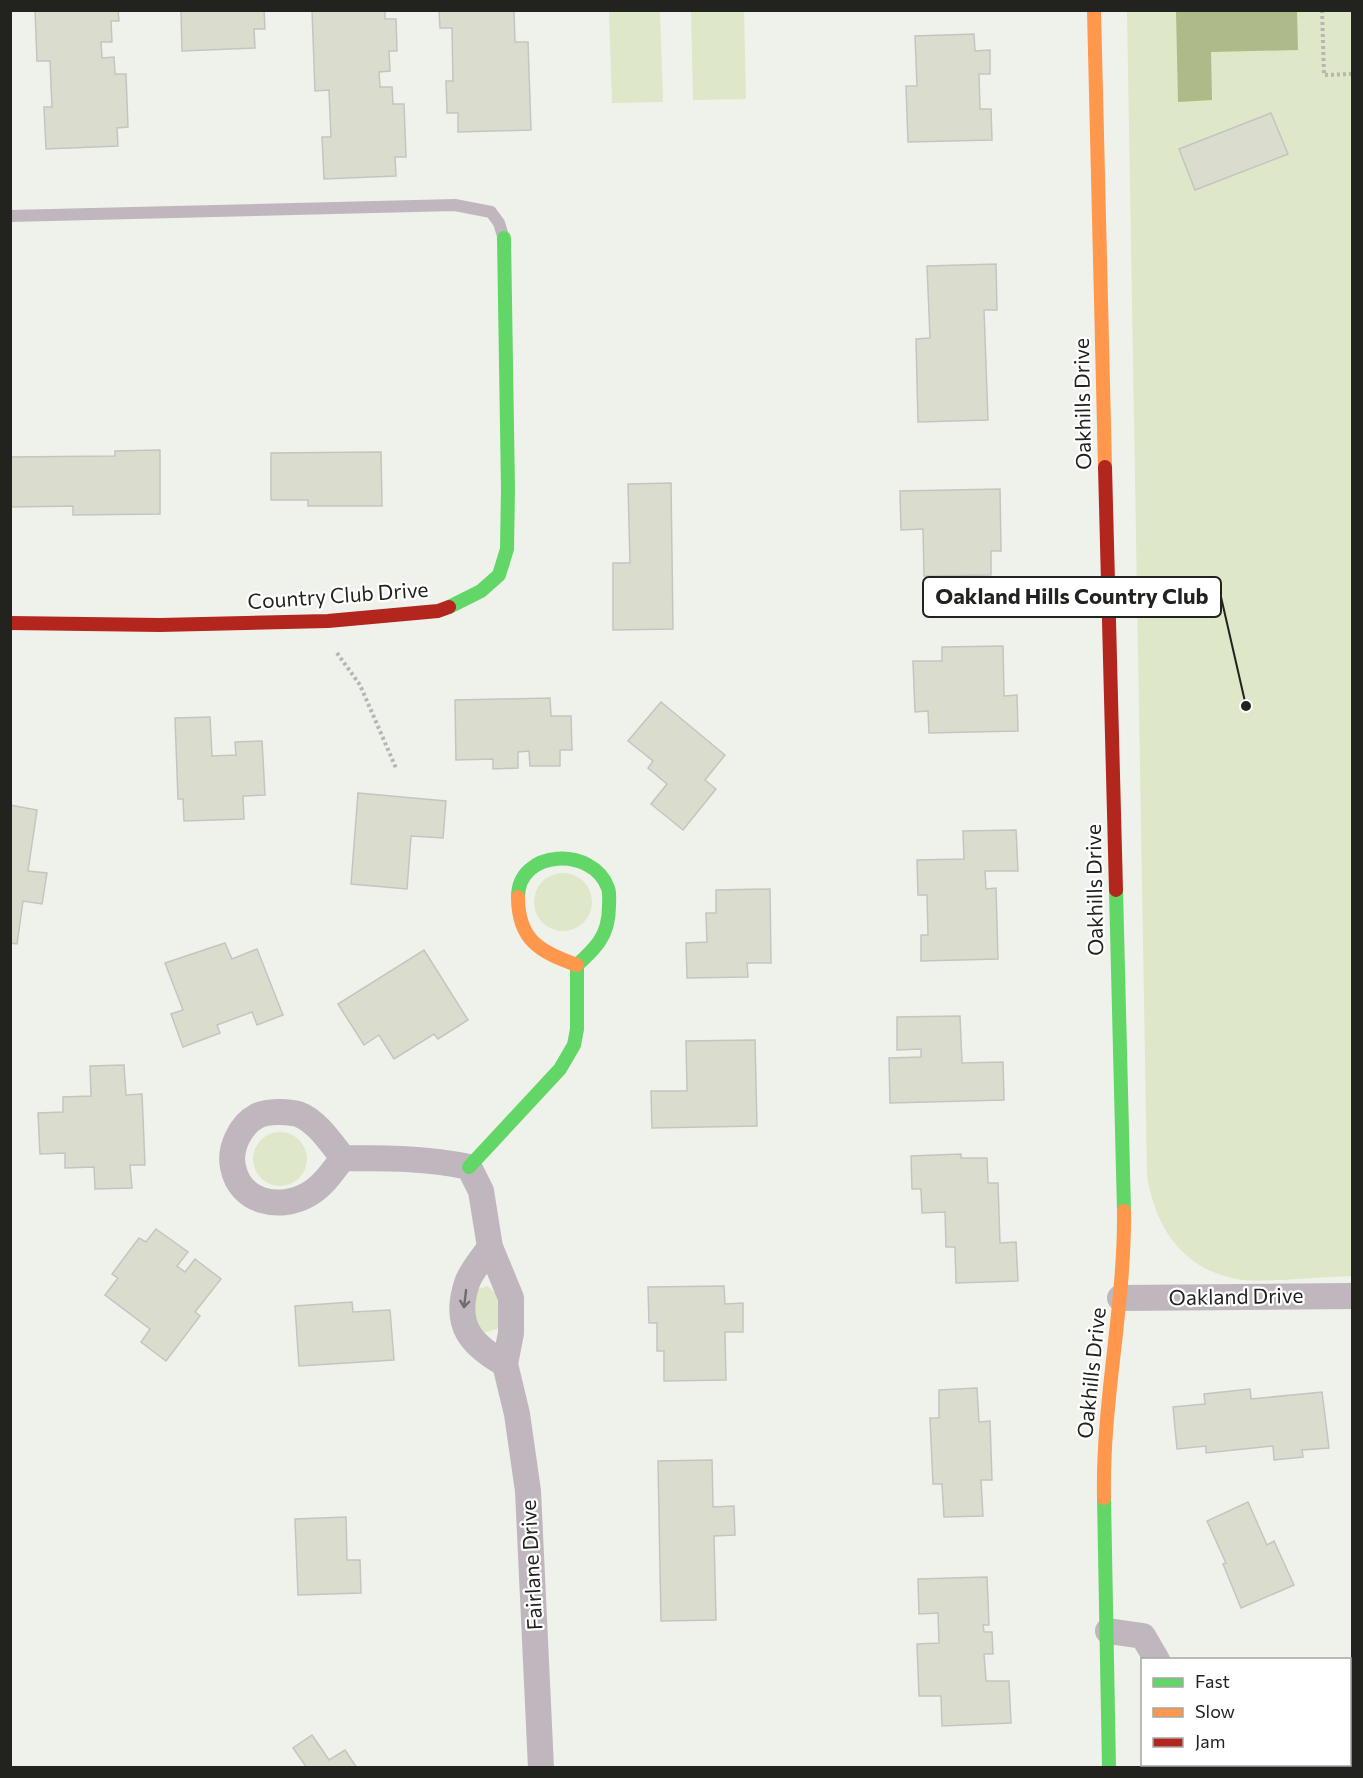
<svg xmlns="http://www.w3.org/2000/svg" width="1363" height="1778" font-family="Commissioner,sans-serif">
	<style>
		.green { fill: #dee7c8 }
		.water { fill: #afba89 }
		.building { fill: #daddcd; stroke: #c4c5c1; stroke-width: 1.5 }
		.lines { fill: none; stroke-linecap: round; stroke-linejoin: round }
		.path { stroke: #b8b5b5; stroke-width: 4; stroke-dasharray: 3 3; stroke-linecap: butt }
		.lane { stroke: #bfb7bd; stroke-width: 12 }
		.street { stroke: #bfb7bd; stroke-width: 26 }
		.fast { stroke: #63d668; stroke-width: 14 }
		.slow { stroke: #ff974d; stroke-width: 14 }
		.jam { stroke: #b3261e; stroke-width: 14 }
		.oneway { stroke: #706c6e }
		.labels { text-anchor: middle; stroke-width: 4.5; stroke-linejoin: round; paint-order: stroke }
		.street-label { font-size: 21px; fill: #22221f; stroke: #fff }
		.leader { fill: none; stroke: #22221f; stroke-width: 2 }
		.callout-dot { fill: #22221f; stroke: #fff; stroke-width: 2 }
		.callout { fill: #fff; stroke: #22221f; stroke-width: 2 }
		.callout-label { font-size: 22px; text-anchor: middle; font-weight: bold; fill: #22221f }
	</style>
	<rect width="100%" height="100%" fill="#eff1eb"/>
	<g class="green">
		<polygon points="609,11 660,11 663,102 612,103"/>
		<polygon points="691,11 744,11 746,99 693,100"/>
		<path d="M1127 11H1352V1276C1329 1277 1306 1278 1283 1280 1268 1280 1252 1282 1237 1279 1182 1269 1155 1227 1147 1175Z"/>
		<circle cx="563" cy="902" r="29"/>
		<circle cx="280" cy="1159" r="27"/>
		<polygon points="488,1286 497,1295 500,1328 483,1333 477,1330 471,1298 478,1289"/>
	</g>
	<polygon class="water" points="1176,11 1297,11 1298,50 1211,52 1212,100 1178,102"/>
	<g class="building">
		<polygon points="35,10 118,10 119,21 111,21 112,42 101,42 102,58 114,57 115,74 126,74 128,127 117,128 118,146 46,149 44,107 52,107 50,61 37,61"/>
		<polygon points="181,10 264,10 265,29 254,29 255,48 182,51"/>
		<polygon points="312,10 385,10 385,19 396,19 397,51 389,51 390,71 379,72 380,87 392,87 393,104 404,104 406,157 395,157 396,176 324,179 322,137 331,137 329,90 315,91"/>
		<polygon points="439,10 514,10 515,42 528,42 531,130 458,132 458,113 447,113 446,81 453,81 452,28 440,28"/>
		<polygon points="974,34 975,51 990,50 990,74 979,74 980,109 991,109 992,140 908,142 906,86 917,86 915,36"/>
		<polygon points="1271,113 1288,154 1195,190 1179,149"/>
		<polygon points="996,264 997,310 984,310 988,420 918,422 916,339 930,338 927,266"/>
		<polygon points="160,450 160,514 73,515 73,506 10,507 10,457 115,456 115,451"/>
		<polygon points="381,452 382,506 308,506 308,500 271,500 271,453"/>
		<polygon points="671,483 673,629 613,630 613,563 630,563 628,484"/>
		<polygon points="1000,489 1001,551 991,551 991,575 924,576 923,529 901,530 900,491"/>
		<polygon points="1003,646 1004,696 1017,695 1018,731 929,733 928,711 915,712 913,661 942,661 942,647"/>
		<polygon points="550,698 551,716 571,716 572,750 560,750 560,766 530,766 529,751 518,752 518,768 493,769 493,759 456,760 455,700"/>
		<polygon points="661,702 725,755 705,780 716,789 683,830 651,804 667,784 648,768 653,761 628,741"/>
		<polygon points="210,717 212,756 236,755 235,742 262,741 265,795 243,796 244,819 184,821 183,799 178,799 175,718"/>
		<polygon points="358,793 446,801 443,838 411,836 407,889 351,884"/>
		<polygon points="10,805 37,810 28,871 47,873 42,904 23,901 17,944 10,943"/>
		<polygon points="1016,830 1018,871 985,871 986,889 996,888 998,959 921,961 921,935 928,935 927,895 918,895 917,860 964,859 963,831"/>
		<polygon points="770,889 771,963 747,963 748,977 687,978 686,943 707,942 706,913 716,913 716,890"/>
		<polygon points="225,943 232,959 257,949 283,1015 257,1025 252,1012 217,1025 220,1033 183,1047 171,1014 183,1010 165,963"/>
		<polygon points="424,950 468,1020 438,1039 434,1034 394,1059 379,1035 364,1045 338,1004"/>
		<polygon points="960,1016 962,1063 1003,1062 1004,1100 890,1103 889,1058 921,1057 921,1049 897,1050 897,1017"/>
		<polygon points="755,1040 757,1126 652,1128 651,1091 687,1091 686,1041"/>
		<polygon points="124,1065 126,1095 142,1094 145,1165 130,1165 132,1188 95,1189 94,1167 65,1168 65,1153 40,1154 38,1113 63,1112 63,1097 91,1096 90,1066"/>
		<polygon points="961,1154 961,1158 987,1158 988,1183 998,1183 1000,1243 1016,1242 1018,1281 956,1283 955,1247 946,1247 945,1212 922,1213 921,1189 912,1189 911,1156"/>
		<polygon points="156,1229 188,1252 177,1266 185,1272 195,1259 221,1279 195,1312 200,1316 166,1361 141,1342 150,1329 105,1295 118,1278 112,1274 139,1238 146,1242"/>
		<polygon points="724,1286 725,1304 743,1303 743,1332 725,1332 726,1380 664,1381 664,1351 657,1351 657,1323 649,1323 648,1287"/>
		<polygon points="352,1302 353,1312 390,1310 394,1360 299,1366 295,1306"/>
		<polygon points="977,1388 979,1422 990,1421 992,1480 981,1480 983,1516 944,1517 942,1484 933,1484 930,1418 939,1418 939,1390"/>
		<polygon points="1250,1389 1251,1399 1322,1392 1329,1448 1302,1450 1303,1457 1274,1460 1273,1446 1206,1453 1206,1446 1177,1449 1173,1407 1205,1404 1204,1394"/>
		<polygon points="712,1460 713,1507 734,1506 735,1535 714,1536 716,1620 661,1621 658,1461"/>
		<polygon points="1248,1502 1267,1545 1274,1541 1294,1585 1241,1608 1223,1564 1226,1563 1207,1521"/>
		<polygon points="346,1517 347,1560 360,1560 361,1593 298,1595 295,1519"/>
		<polygon points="987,1577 989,1625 983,1625 984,1632 992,1632 993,1654 984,1654 986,1681 1009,1681 1011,1723 942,1726 941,1696 919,1696 917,1644 939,1643 938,1613 919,1614 918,1579"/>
		<polygon points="1350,1707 1352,1708 1352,1768 1334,1768 1332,1764 1350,1764"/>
		<polygon points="312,1735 329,1760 345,1750 357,1768 307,1768 293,1748"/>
	</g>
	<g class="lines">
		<g class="path">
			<polyline points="1322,10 1324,75 1352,74"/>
			<polyline points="337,653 360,685 396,768"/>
		</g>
		<polyline class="lane" points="10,216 455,205 491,212 499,223 503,236"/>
		<g class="street">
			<path d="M343 1158C333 1171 323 1186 309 1194 280 1211 240 1203 233 1167 229 1149 240 1125 257 1116 267 1111 287 1111 298 1114 317 1121 331 1143 343 1158 386 1158 427 1158 469 1167L481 1191 490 1247 511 1298V1333L505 1364C471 1345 453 1325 467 1283 471 1271 483 1258 490 1247"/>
			<polyline points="1120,1298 1352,1296"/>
			<polyline points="505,1364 517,1414 528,1491 541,1768"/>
			<polyline points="1108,1631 1143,1636 1157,1660"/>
			<polyline points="1226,1764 1228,1768"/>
		</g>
		<g class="fast">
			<polyline points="449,607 481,591 499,575 507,549 508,489 504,238"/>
			<polyline points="1116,890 1124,1211"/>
			<path d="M469 1167 560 1069 574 1045 577 1029V965C585 958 593 950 599 942 606 932 609 918 609 906 609 901 610 893 608 888 593 846 518 849 518 897"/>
			<polyline points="1104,1498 1109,1768"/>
		</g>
		<g class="slow">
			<polyline points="1094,10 1105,467"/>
			<path d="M518 897C518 940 540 952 577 965"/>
			<path d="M1104 1498C1102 1402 1125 1307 1124 1211"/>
		</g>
		<g class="jam">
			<polyline points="1105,467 1116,890"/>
			<polyline points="10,623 160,625 328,621 438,611 449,607"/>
		</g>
	</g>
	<defs><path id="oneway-shaft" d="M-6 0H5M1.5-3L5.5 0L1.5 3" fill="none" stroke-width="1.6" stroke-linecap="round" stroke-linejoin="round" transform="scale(1.5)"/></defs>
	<use class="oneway" href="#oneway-shaft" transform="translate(465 1299) rotate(97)"/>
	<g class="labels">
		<g class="street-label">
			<text transform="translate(1083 404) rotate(-91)" y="7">Oakhills Drive</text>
			<text transform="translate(338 596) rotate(-4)" y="7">Country Club Drive</text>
			<text transform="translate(1095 890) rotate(-91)" y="7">Oakhills Drive</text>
			<text transform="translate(1236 1297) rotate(-1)" y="7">Oakland Drive</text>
			<text transform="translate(1092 1373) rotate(-84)" y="7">Oakhills Drive</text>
			<text transform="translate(532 1565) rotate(-93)" y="7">Fairlane Drive</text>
		</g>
	</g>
	<path class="leader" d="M1246 706L1221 597"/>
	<circle class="callout-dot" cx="1246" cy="706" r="6"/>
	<rect class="callout" x="923" y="577" width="298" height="40" rx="6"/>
	<g class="callout-label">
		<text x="1072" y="604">Oakland Hills Country Club</text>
	</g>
	<rect width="1363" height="1778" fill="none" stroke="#22221f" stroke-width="24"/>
	<rect x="1141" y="1658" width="210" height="108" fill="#ffffff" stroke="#a7a7a5" stroke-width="1.5"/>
	<rect x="1153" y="1678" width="30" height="9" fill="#63d668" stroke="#a7a7a5" stroke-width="1.5"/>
	<text x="1195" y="1688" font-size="18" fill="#22221f">Fast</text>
	<rect x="1153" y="1708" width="30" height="9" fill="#ff974d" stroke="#a7a7a5" stroke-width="1.5"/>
	<text x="1195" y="1718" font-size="18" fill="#22221f">Slow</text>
	<rect x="1153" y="1738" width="30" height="9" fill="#b3261e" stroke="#a7a7a5" stroke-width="1.5"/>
	<text x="1195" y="1748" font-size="18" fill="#22221f">Jam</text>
</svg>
